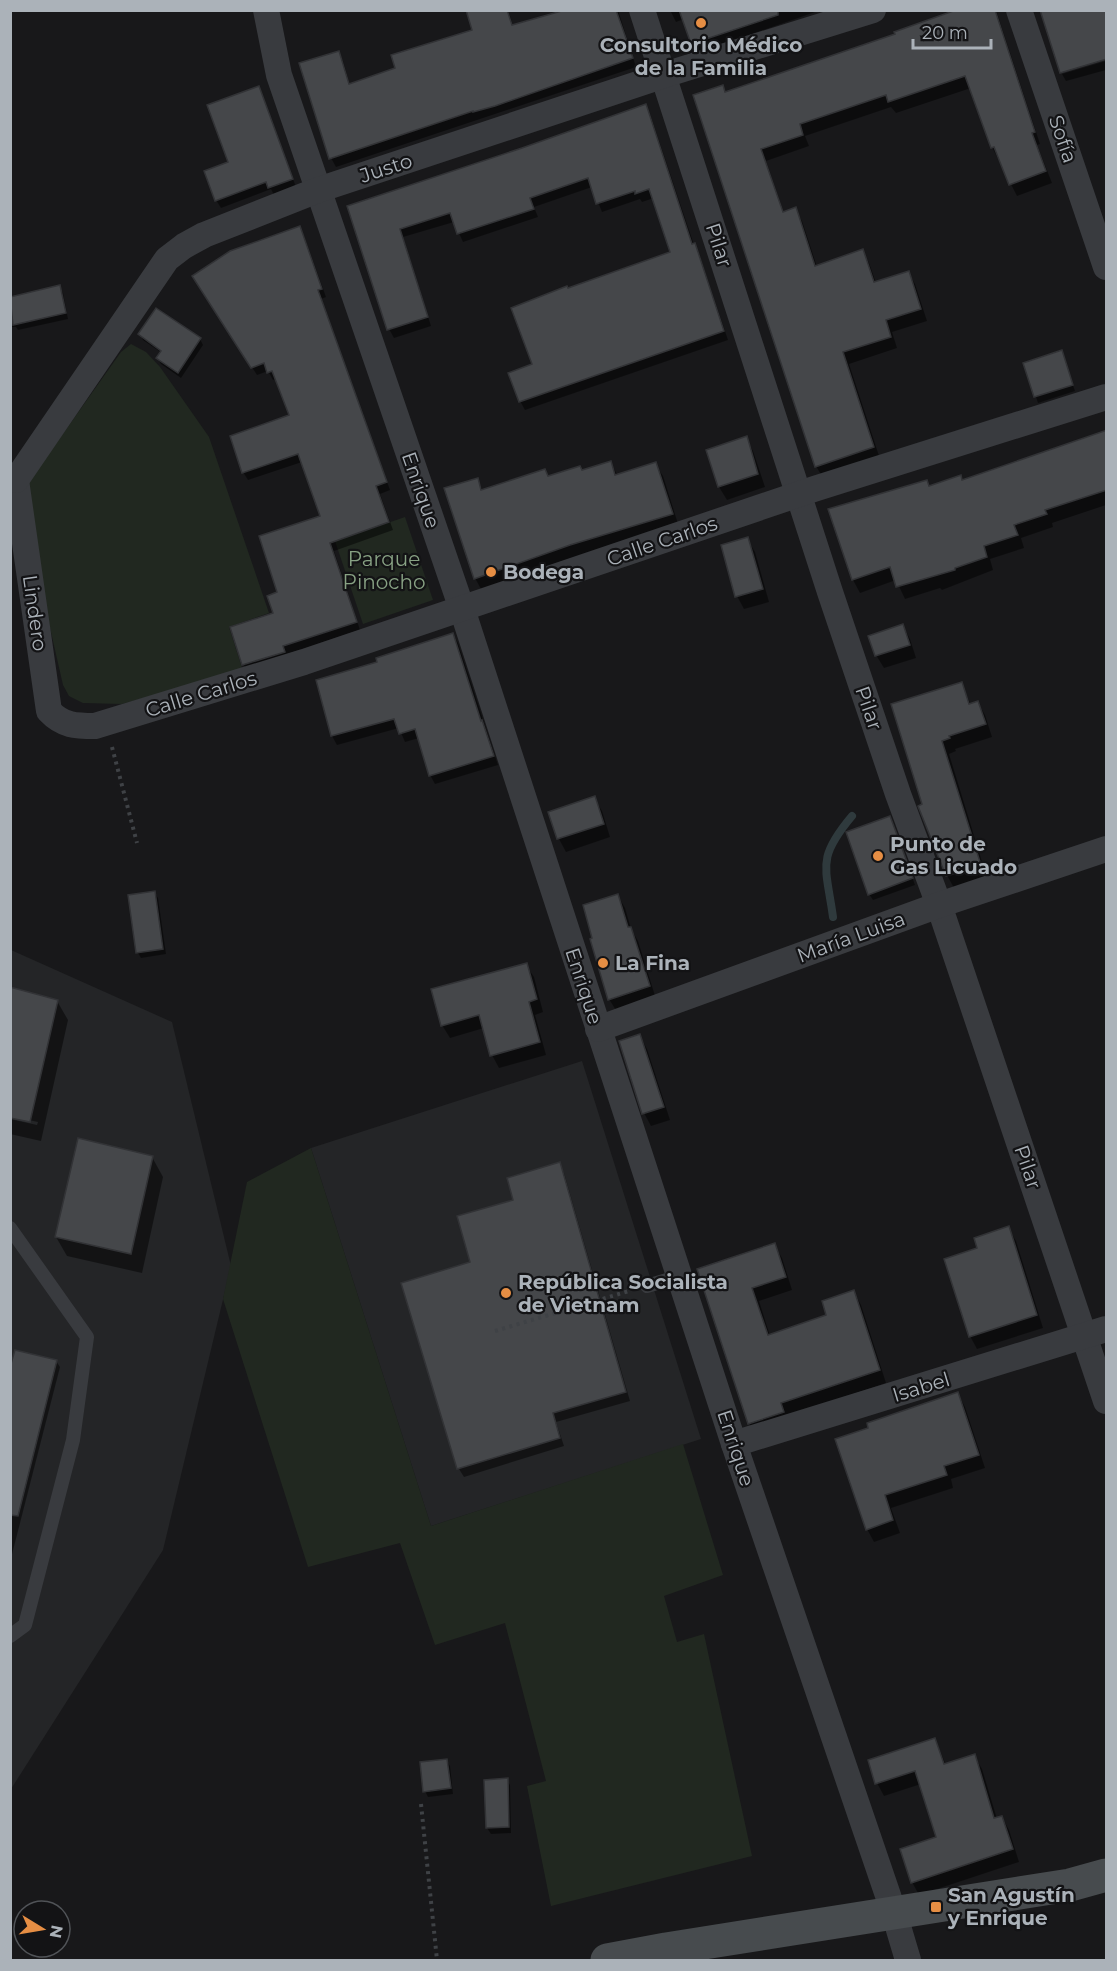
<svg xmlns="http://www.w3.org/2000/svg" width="1117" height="1971" font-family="Montserrat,sans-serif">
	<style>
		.built { fill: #242527 }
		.green { fill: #212820 }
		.shadow { fill: #0007 }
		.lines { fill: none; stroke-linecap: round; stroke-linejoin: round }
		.stream { stroke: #2f3a3d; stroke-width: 8 }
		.building { fill: #45474a; stroke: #323336; stroke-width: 1.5 }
		.path { stroke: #3f4246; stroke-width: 4; stroke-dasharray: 3 4.5; stroke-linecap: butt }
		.lane { stroke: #393b3f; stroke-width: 14 }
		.street { stroke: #393b3f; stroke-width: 26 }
		.secondary { stroke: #474b4e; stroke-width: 33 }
		.poi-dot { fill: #e68e44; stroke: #131315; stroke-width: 2 }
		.labels { text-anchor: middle; stroke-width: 4.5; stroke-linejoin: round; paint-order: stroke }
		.poi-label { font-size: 20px; font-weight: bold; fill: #abb2b9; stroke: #131315; text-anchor: start }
		.street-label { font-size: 20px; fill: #abb2b9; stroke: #131315 }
		.park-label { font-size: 20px; fill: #88a284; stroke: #131315 }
	</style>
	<rect width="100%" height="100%" fill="#18181a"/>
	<g class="built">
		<polygon points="11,950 172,1022 231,1266 163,1550 11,1789"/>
		<polygon points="582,1061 701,1439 431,1526 311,1148"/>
	</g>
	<g class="green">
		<polygon points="131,344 146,352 160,367 209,437 269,613 229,627 243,671 122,704 83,703 69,696 63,685 48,619 28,483 121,352"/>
		<polygon points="405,517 433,600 363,624 335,541"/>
		<polygon points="311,1148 431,1526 683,1444 723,1575 664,1596 677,1642 704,1634 752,1856 551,1906 527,1786 546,1781 505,1623 435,1645 400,1543 308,1567 223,1299 247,1182"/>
	</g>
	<g class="shadow">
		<polygon points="476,10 508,10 513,26 557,14 556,10 618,10 636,67 336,167 331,158 301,64 338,52 343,61 350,85 397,69 474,31"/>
		<polygon points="670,10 821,10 697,53 684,19 676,22"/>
		<polygon points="959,10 996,10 1040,144 1037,145 1052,183 1017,196 992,147 971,88 896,113 891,107 805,136 809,146 766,161 784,213 795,209 802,221 817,267 862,251 869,263 876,283 908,272 915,284 927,321 892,332 897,348 849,364 880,459 823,478 816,466 723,87 726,93 897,35"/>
		<polygon points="1106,61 1106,70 1066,81 1062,74"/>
		<polygon points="259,88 296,187 274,195 271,189 221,208 216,200"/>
		<polygon points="645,105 650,114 694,245 699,254 728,340 525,410 520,401 534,365 568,290 672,253 654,198 642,202 640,199 602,212 592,187 534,207 538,217 463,242 454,222 403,237 431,326 394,338 389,329 349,207 522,150"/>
		<polygon points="300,228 304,236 326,297 321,299 390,490 380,494 393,530 334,551 360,630 287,654 248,673 244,665 231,628 275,614 321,517 302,462 248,480 243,472 291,416 277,379 273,380 268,371 257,375 199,284"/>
		<polygon points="60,287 63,293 68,319 18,330 16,327 10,327 10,298"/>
		<polygon points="140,334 200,339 203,345 181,378 161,364 158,359 162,353 143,340"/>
		<polygon points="1061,352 1075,391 1038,403 1025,364"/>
		<polygon points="1106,431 1106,505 1052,523 1053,527 1021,538 1024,548 990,559 993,570 942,590 940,588 905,599 896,580 860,593 853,580 830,510 929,487 963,482"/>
		<polygon points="746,438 753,451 765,487 727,500 719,487 708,451"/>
		<polygon points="610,462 618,476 655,464 663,476 679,527 482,591 475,578 477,480 483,491 582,472"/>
		<polygon points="747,539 755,552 769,602 744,609 737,596 723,546"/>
		<polygon points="903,626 910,639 916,658 884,668 876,655"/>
		<polygon points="453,634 458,643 498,765 435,784 430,775 419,738 405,742 399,728 337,745 332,736 318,681 379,663"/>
		<polygon points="961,683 971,705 978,703 985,715 992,737 955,749 956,751 949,754 987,878 954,888 943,868 893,705"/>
		<polygon points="594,798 602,811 610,837 566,852 559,839 550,812"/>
		<polygon points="893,824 915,885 873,900 869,894"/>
		<polygon points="154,892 158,898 166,954 141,958 138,953"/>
		<polygon points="618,896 625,908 631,929 638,941 656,999 617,1012 609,999"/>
		<polygon points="526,965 534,977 543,1012 535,1015 546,1055 499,1068 492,1055 484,1028 450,1038 442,1025"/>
		<polygon points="57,1001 68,1020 41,1141 10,1134 10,1119 37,1125 38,1122 10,1116"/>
		<polygon points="640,1036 647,1049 670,1120 651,1126 644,1113"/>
		<polygon points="152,1157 163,1177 142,1273 67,1256 56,1237"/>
		<polygon points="559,1164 564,1173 630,1401 556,1422 564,1446 464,1477 459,1469 403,1284 472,1263 515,1201"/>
		<polygon points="1008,1228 1016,1241 1043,1328 977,1349 970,1336"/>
		<polygon points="774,1245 782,1258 792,1290 759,1301 770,1336 828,1316 854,1292 861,1305 886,1383 787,1416 757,1436 749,1423 699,1269"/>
		<polygon points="56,1361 60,1367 10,1562 10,1373"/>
		<polygon points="958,1394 965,1407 985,1468 951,1479 953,1488 891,1508 900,1533 874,1542 867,1529 837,1440"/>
		<polygon points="935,1739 946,1765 974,1756 982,1769 997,1819 1002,1817 1009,1830 1019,1862 919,1895 912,1882 938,1838 921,1784 884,1796 877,1783"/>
		<polygon points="446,1760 450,1766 453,1794 428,1797 425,1791"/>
		<polygon points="507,1780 510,1785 511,1833 491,1834 487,1828"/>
	</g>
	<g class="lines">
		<path class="stream" d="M833 917C826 866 816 859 852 816"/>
	</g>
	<g class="building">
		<polygon points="466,10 507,10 512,25 565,10 616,10 633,58 495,106 473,112 473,111 329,159 299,63 339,51 349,84 395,68 391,55 472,30"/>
		<polygon points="679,10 778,10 778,15 691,44"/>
		<polygon points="956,10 995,10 1035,132 1032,133 1046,171 1009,185 994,147 991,148 965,76 888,102 886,95 800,124 803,135 761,149 783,212 796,207 815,266 863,249 874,282 909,271 921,309 886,320 891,337 843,352 874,447 815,467 693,95 723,85 725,92 895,34 894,32"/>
		<polygon points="1040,10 1107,10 1107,59 1060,73"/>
		<polygon points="259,86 293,179 268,188 266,182 215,201 204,171 228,162 207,105"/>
		<polygon points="646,104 692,244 695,243 724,331 519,402 508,373 532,364 511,308 567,286 568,288 670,252 649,189 635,194 635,191 596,204 588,178 530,198 534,209 457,234 450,213 400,229 428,317 387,330 347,206 522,148"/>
		<polygon points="300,226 322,289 318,290 387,482 376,486 389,522 330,543 357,622 283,646 285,652 242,665 230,627 273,613 267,596 277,592 259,536 320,516 298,454 242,473 230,436 289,415 272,371 267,373 264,363 251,368 192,276 230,251"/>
		<polygon points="60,285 66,313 13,325 10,297"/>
		<polygon points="156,308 201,338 178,373 156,358 161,351 138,334"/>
		<polygon points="1062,350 1073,385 1034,397 1023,363"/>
		<polygon points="1107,430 1107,490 1045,510 1047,514 1014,525 1018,535 984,546 987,557 955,568 955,570 896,587 890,567 852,580 828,509 927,480 929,486 961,475 962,480"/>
		<polygon points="747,436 758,474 718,487 706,450"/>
		<polygon points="611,461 615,475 656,462 673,514 570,545 474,579 444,488 478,478 481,490 545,469 548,476 580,466 582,470"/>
		<polygon points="748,537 763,589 735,597 721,545"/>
		<polygon points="903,624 910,645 875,656 868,636"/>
		<polygon points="453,633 481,721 482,720 494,756 429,776 415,729 399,734 394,719 331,736 316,680 377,662 376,658"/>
		<polygon points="962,682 969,704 978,701 986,724 949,736 950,738 942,741 981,865 946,876 918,806 922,804 891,704"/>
		<polygon points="595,796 604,824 557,839 548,812"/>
		<polygon points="890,816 913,878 868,895 846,832"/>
		<polygon points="155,891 163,949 136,953 128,895"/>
		<polygon points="618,894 628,927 631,927 650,986 608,1000 590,939 592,938 583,905"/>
		<polygon points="527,963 537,999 529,1002 540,1042 490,1056 479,1015 441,1026 431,989"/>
		<polygon points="10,987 58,1000 30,1122 10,1118"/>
		<polygon points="640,1034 664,1107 642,1114 619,1041"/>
		<polygon points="78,1138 153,1156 131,1254 55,1237"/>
		<polygon points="560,1162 626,1392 553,1413 560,1438 457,1469 401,1283 470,1262 457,1216 513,1200 507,1178"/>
		<polygon points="1009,1226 1037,1315 969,1337 944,1259 977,1248 974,1238"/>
		<polygon points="775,1243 786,1277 752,1288 768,1335 826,1315 822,1301 854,1290 880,1370 781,1403 784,1412 748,1424 697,1269"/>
		<polygon points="15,1350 57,1360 18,1516 10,1515 10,1367"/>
		<polygon points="958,1392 979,1455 944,1466 947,1475 885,1495 893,1520 866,1530 835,1439 868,1428 867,1423"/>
		<polygon points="935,1738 944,1764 975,1754 994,1818 1002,1816 1013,1849 911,1883 900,1849 936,1837 915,1771 875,1784 868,1760"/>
		<polygon points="447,1759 451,1788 423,1792 420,1762"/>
		<polygon points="508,1778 509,1827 486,1828 484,1780"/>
	</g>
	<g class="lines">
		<g class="path">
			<polyline points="112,747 137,843"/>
			<polyline points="495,1331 629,1291"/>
			<polyline points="421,1804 437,1960"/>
		</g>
		<g class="lane">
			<polyline points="10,1228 87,1337 73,1440 25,1625 10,1636"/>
			<polyline points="647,1286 680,1276"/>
		</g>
		<g class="street">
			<polyline points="266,10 279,75 462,609 734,1444 894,1913 908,1960"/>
			<polyline points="642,10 830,592 898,794 939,905 1106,1401"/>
			<polyline points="1019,10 1106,267"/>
			<path d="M16 480 49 711C63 726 76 726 95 726L304 662 814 489 1106 397"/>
			<polyline points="16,480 167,259 184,246 204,235 318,190 677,71 873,10"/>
			<polyline points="598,1029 939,905 1106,849"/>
			<polyline points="734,1444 1106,1329"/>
		</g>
		<polyline class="secondary" points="607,1960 666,1949 1070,1885 1106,1875"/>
	</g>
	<g class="poi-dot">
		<circle cx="701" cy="23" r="6"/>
		<circle cx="491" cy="572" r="6"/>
		<circle cx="878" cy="856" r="6"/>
		<circle cx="603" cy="963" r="6"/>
		<circle cx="506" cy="1293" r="6"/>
		<rect x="930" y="1901" width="12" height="12" rx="3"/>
	</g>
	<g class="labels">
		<g class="poi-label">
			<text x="701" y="52" text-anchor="middle">Consultorio Médico<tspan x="701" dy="23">de la Familia</tspan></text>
			<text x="503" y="579">Bodega</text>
			<text x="890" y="851">Punto de<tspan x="890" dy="23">Gas Licuado</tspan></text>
			<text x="615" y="970">La Fina</text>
			<text x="518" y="1289">República Socialista<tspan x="518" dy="23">de Vietnam</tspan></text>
			<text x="948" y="1902">San Agustín<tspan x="948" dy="23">y Enrique</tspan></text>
		</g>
		<g class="street-label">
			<text transform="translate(1063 139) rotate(71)" y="7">Sofía</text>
			<text transform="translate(386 168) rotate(-18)" y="7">Justo</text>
			<text transform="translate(719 245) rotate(72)" y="7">Pilar</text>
			<text transform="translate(421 490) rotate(71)" y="7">Enrique</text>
			<text transform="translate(662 541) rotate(-19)" y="7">Calle Carlos</text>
			<text transform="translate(35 613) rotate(82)" y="7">Lindero</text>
			<text transform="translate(201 694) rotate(-17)" y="7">Calle Carlos</text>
			<text transform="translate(869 708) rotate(71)" y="7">Pilar</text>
			<text transform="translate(851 937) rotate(-20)" y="7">María Luisa</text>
			<text transform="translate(584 986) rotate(72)" y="7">Enrique</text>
			<text transform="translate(1028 1167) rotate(71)" y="7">Pilar</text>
			<text transform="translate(921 1387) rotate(-17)" y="7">Isabel</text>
			<text transform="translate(736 1448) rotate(72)" y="7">Enrique</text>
		</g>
		<g class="park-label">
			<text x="384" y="566">Parque<tspan x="384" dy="23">Pinocho</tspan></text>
		</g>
	</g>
	<rect width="1117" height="1971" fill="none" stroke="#abb2b9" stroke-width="24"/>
	<g transform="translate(42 1929) rotate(101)"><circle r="28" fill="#131315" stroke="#505357" stroke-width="1.5"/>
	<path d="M0-4.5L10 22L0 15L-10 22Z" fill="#e68e44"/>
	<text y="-9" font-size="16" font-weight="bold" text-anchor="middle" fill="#abb2b9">N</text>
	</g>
	<path d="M913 39v9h78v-9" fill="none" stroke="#abb2b9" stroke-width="3"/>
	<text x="922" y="39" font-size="18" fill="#abb2b9" stroke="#131315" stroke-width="4.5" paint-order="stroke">20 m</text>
</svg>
